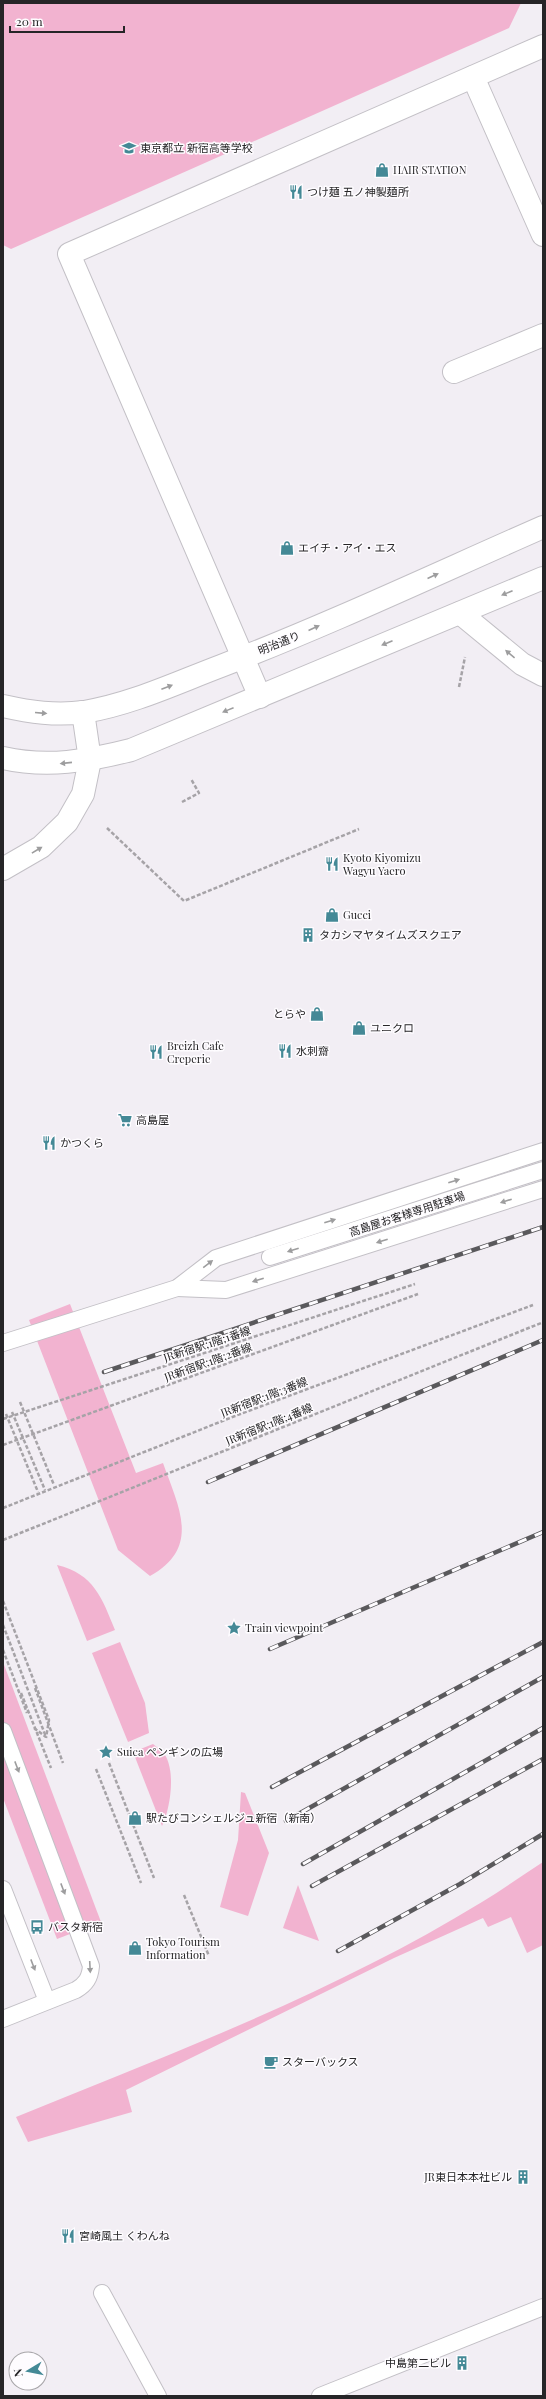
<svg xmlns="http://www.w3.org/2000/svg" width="546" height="2399" font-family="'Playfair Display','Noto Sans JP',serif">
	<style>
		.green { fill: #f2b3d0 }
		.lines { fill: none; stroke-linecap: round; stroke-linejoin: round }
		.service-casing { stroke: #c3c0c6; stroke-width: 18 }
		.minor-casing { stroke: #c3c0c6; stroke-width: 24 }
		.primary-casing { stroke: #c3c0c6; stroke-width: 24 }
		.path { stroke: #a6a3a7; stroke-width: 2.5; stroke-dasharray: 4 2; stroke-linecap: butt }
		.service { stroke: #fff; stroke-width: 16 }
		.minor { stroke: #fff; stroke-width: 22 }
		.primary { stroke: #fff; stroke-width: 22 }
		.rail-casing { stroke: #5a595c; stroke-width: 4.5 }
		.rail { stroke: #fefcff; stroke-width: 3; stroke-dasharray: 9; stroke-linecap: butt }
		.oneway { fill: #9d9d9e }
		.labels { text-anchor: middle; stroke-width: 3; stroke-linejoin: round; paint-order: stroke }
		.poi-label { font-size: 11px; fill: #262527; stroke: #fefcff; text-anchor: start }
		.street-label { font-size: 11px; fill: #262527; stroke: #fefcff }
	</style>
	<rect width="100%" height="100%" fill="#f2eef4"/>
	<g class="green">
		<polygon points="3,3 521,3 509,28 11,249 3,245"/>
		<path d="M70 1304 136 1473 163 1463C178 1506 202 1547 150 1576L118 1550 29 1320Z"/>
		<path d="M57 1565C94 1574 102 1598 115 1630L87 1641Z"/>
		<polygon points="120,1642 145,1703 149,1733 128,1742 92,1653"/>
		<polygon points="3,1662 101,1922 57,1939 3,1798"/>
		<path d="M153 1744C157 1747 162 1751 165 1755 176 1773 170 1809 162 1826L133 1752Z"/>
		<polygon points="241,1792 245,1793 269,1853 248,1916 220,1907 238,1840"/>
		<path d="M543 1862V1945L527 1953 511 1917 488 1927 483 1918 394 1958 126 2090 132 2112 28 2142 16 2117C174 2053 337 1991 482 1902 503 1889 523 1875 543 1862Z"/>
		<polygon points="298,1885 319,1941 283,1928"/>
	</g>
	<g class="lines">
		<defs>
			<g id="service">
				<polyline points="270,1257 543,1170"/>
				<polyline points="177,1288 226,1290 543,1189"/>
				<polyline points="3,1343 177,1288 216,1258 543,1151"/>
				<path d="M3 1731 91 1966C90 1978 86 1984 76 1990L3 2019"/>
				<polyline points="3,1889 47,2001"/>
				<polyline points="102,2293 158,2396"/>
				<polyline points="320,2396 543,2307"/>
			</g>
			<g id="minor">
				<polyline points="473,77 543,235"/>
				<polyline points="454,372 543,335"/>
				<polyline points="460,613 522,664 543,675"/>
				<polyline points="260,697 69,254 543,46"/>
				<polyline points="3,869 41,847 67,822 83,794 90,760 83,712"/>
			</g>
			<g id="primary">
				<path d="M3 706C30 712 56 716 84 712 132 704 176 683 221 666 330 624 436 574 543 527"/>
				<path d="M3 758C47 768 88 761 131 750L543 578"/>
			</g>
		</defs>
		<use href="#service" class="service-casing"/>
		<use href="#minor" class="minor-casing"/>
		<use href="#primary" class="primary-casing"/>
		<g class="path">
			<polyline points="459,687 465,657"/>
			<polyline points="182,802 199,793 191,779"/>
			<polyline points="107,828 184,901 359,829"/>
			<polyline points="20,1402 54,1485"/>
			<polyline points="12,1412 45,1490"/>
			<polyline points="6,1414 38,1492"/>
			<polyline points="3,1419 415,1284"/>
			<polyline points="3,1445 418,1294"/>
			<polyline points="3,1508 235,1416 533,1305"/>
			<polyline points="3,1540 541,1323"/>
			<polyline points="3,1601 49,1720 46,1738"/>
			<polyline points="3,1625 46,1737"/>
			<polyline points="3,1650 27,1713"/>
			<polyline points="35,1688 63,1763"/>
			<polyline points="21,1693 51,1768"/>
			<polyline points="34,1728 46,1737"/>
			<polyline points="109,1763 154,1878"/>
			<polyline points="96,1769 141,1883"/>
			<polyline points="184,1895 209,1956"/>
		</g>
		<use href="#service" class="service"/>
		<use href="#minor" class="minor"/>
		<use href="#primary" class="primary"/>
		<defs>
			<g id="rail">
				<polyline points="104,1372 543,1227"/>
				<polyline points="208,1482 543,1340"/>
				<polyline points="270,1649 543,1532"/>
				<polyline points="272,1787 543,1642"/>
				<polyline points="286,1821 543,1677"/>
				<polyline points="303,1864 543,1728"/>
				<polyline points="312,1886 543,1759"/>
				<polyline points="338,1951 460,1884 543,1834"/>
			</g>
		</defs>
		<use href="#rail" class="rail-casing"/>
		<use href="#rail" class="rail"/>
	</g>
	<defs><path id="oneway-solid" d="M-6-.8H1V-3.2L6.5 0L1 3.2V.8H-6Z"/></defs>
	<g class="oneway">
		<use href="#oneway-solid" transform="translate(433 576) rotate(-24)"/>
		<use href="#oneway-solid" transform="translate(507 593) rotate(158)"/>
		<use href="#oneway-solid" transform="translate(314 628) rotate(-24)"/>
		<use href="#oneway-solid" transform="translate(387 643) rotate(157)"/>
		<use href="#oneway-solid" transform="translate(510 654) rotate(-140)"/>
		<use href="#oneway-solid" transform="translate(167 687) rotate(-21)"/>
		<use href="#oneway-solid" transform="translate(228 710) rotate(158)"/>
		<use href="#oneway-solid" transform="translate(41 713) rotate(5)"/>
		<use href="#oneway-solid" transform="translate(66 763) rotate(174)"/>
		<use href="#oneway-solid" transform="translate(37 850) rotate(-31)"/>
		<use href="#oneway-solid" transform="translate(454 1181) rotate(-18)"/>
		<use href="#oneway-solid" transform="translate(506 1201) rotate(162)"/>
		<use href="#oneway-solid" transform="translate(330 1221) rotate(-18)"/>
		<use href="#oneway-solid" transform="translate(382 1241) rotate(162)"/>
		<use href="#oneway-solid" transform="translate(293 1250) rotate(162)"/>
		<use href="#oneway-solid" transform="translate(208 1264) rotate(-37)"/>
		<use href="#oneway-solid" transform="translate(258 1280) rotate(163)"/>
		<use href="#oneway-solid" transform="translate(17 1767) rotate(69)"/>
		<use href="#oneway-solid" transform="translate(63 1889) rotate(69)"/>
		<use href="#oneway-solid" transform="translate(33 1965) rotate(69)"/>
		<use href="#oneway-solid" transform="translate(90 1967) rotate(87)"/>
	</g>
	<defs>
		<symbol id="school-bare" viewBox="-9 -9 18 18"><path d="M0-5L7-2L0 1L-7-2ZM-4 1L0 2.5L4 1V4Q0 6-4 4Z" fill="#448996" stroke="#fefcff" stroke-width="2.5" paint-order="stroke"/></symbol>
		<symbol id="shop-bare" viewBox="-9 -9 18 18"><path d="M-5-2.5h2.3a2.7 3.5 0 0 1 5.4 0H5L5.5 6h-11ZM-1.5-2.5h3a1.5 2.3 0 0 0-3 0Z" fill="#448996" stroke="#fefcff" stroke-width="2.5" paint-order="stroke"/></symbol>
		<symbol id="restaurant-bare" viewBox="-9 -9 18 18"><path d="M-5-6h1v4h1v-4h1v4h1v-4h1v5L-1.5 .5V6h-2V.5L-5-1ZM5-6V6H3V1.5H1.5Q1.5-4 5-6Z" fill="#448996" stroke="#fefcff" stroke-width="2.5" paint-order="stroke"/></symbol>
		<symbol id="building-bare" viewBox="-9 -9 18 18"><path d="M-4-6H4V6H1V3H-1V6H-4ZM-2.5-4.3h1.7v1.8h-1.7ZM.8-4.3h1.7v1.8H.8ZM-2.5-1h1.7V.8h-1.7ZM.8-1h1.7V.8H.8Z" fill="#448996" stroke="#fefcff" stroke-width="2.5" paint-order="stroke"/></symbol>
		<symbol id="supermarket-bare" viewBox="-9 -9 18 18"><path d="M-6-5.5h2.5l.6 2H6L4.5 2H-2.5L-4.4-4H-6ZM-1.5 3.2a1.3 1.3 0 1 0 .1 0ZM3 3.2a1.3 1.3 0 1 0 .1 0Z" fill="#448996" stroke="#fefcff" stroke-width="2.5" paint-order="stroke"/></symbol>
		<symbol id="sight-bare" viewBox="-9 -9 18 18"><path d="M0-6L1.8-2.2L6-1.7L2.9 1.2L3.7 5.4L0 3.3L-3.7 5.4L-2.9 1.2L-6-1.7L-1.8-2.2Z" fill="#448996" stroke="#fefcff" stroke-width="2.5" paint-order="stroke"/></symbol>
		<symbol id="bus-bare" viewBox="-9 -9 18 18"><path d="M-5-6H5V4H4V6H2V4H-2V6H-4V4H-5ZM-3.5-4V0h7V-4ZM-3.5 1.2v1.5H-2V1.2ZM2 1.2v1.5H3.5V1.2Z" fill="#448996" stroke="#fefcff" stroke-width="2.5" paint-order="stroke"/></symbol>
		<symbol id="cafe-bare" viewBox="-9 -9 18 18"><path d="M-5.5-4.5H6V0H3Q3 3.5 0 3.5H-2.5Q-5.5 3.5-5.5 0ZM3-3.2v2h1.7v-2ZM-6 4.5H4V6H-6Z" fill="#448996" stroke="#fefcff" stroke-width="2.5" paint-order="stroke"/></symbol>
	</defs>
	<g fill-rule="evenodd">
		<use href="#school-bare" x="119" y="138" width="20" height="20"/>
		<use href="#shop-bare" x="372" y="160" width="20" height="20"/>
		<use href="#restaurant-bare" x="286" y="182" width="20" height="20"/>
		<use href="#shop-bare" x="277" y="538" width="20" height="20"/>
		<use href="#restaurant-bare" x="322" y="854" width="20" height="20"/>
		<use href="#shop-bare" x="322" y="905" width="20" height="20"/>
		<use href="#building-bare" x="298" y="925" width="20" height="20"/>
		<use href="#shop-bare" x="307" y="1004" width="20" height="20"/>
		<use href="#shop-bare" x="349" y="1018" width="20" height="20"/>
		<use href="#restaurant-bare" x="275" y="1041" width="20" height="20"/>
		<use href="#restaurant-bare" x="146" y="1042" width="20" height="20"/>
		<use href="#supermarket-bare" x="115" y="1110" width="20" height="20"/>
		<use href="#restaurant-bare" x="39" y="1133" width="20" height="20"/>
		<use href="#sight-bare" x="224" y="1618" width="20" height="20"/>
		<use href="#sight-bare" x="96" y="1742" width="20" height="20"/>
		<use href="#shop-bare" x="125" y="1808" width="20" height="20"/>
		<use href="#bus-bare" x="27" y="1917" width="20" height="20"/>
		<use href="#shop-bare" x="125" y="1938" width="20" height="20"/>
		<use href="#cafe-bare" x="261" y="2052" width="20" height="20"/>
		<use href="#building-bare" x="513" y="2167" width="20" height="20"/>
		<use href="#restaurant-bare" x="58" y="2226" width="20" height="20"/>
		<use href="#building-bare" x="452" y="2353" width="20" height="20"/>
	</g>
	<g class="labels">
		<g class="poi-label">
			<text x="140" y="152">東京都立 新宿高等学校</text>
			<text x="393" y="174">HAIR STATION</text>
			<text x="307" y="196">つけ麺 五ノ神製麺所</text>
			<text x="298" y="552">エイチ・アイ・エス</text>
			<text x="343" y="862">Kyoto Kiyomizu<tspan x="343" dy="13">Wagyu Yaero</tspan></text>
			<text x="343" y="919">Gucci</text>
			<text x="319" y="939">タカシマヤタイムズスクエア</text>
			<text x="306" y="1018" text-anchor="end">とらや</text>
			<text x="370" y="1032">ユニクロ</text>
			<text x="167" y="1050">Breizh Cafe<tspan x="167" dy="13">Creperie</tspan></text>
			<text x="296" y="1055">水刺齋</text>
			<text x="136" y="1124">高島屋</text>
			<text x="60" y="1147">かつくら</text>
			<text x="245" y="1632">Train viewpoint</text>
			<text x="117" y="1756">Suica ペンギンの広場</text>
			<text x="146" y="1822">駅たびコンシェルジュ新宿（新南）</text>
			<text x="48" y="1931">バスタ新宿</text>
			<text x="146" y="1946">Tokyo Tourism<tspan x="146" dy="13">Information</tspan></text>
			<text x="282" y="2066">スターバックス</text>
			<text x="512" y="2181" text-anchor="end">JR東日本本社ビル</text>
			<text x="79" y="2240">宮崎風土 くわんね</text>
			<text x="451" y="2367" text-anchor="end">中島第二ビル</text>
		</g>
		<g class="street-label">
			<text transform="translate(279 643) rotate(-22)" y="4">明治通り</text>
			<text transform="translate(407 1214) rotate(-18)" y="4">高島屋お客様専用駐車場</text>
			<text transform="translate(207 1344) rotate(-18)" y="4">JR新宿駅;1階;1番線</text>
			<text transform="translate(208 1362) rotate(-20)" y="4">JR新宿駅;1階;2番線</text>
			<text transform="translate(264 1397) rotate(-21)" y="4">JR新宿駅;1階;3番線</text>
			<text transform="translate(269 1424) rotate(-22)" y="4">JR新宿駅;1階;4番線</text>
		</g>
	</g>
	<rect width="546" height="2399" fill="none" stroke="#262527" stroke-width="8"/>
	<g transform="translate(28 2371) rotate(260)"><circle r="19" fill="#fefcff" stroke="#a8a6a9"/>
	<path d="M0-3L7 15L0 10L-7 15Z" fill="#448996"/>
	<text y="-6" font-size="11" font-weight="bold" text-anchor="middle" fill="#262527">N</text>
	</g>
	<path d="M10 26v6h114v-6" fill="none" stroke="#262527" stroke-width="2"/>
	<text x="16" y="26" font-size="12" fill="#262527" stroke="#fefcff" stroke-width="3" paint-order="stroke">20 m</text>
</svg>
